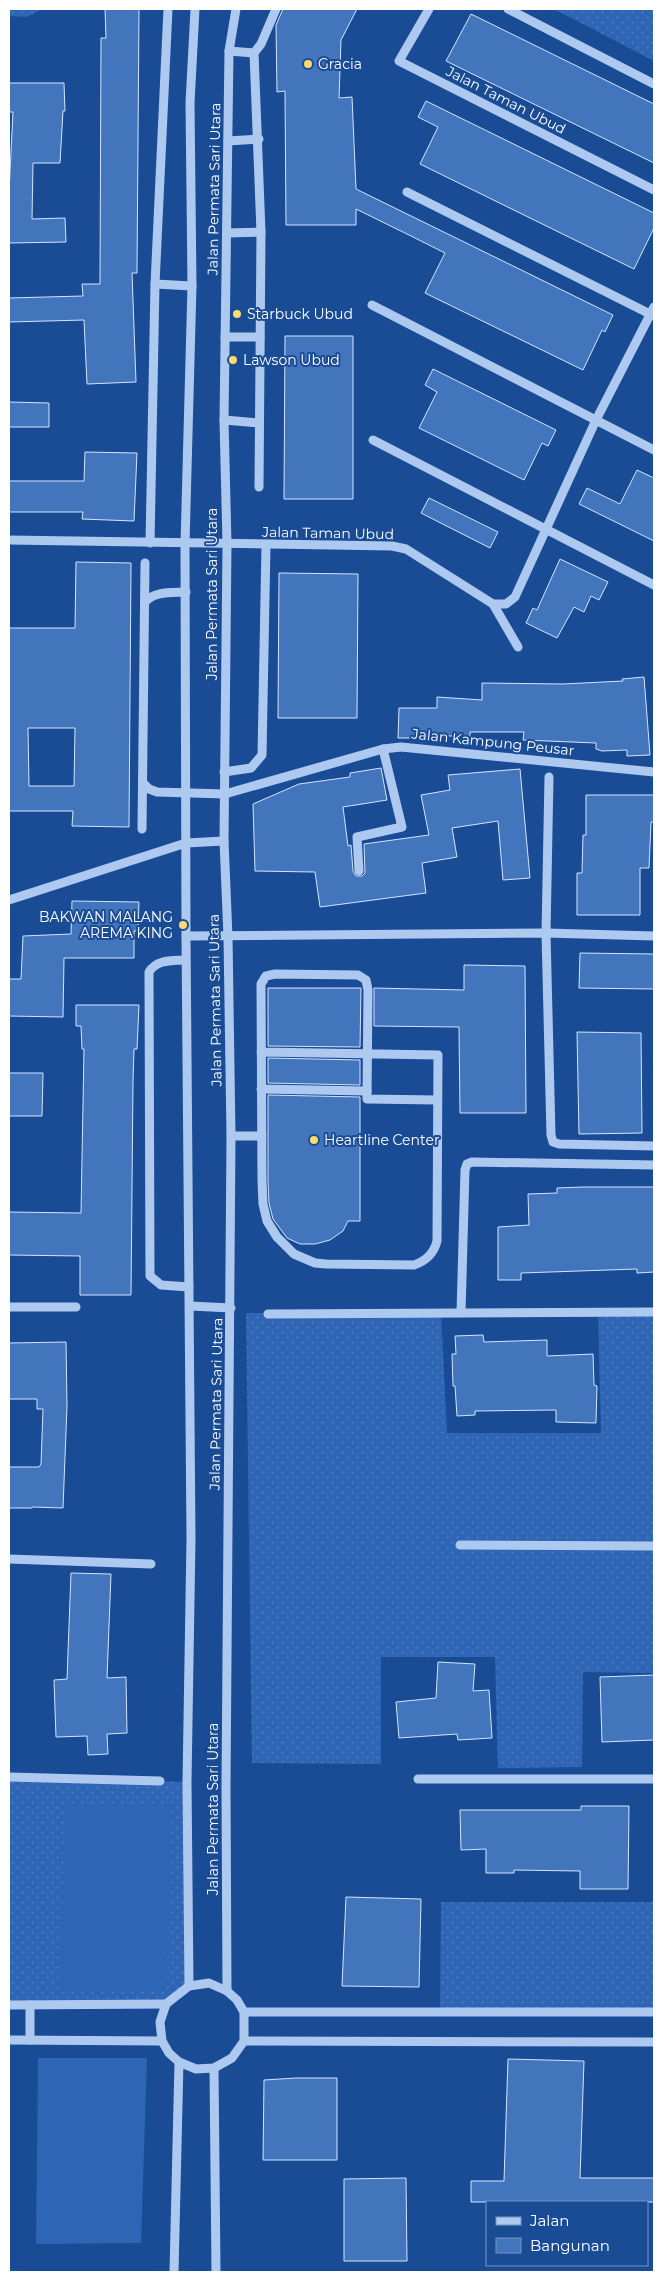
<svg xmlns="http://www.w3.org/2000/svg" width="663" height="2281" font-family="Montserrat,sans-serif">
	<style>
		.grass { fill: url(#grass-dots) }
		.garden { fill: #2e65b4 }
		.building { fill: #4375bd; stroke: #d4e4fb; fill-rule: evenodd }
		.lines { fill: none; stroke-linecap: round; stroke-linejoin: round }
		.minor { stroke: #adc9f0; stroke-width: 9 }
		.poi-dot { fill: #ffda6c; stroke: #1a4c96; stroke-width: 2 }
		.labels { text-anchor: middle; stroke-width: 4; stroke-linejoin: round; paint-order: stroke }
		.poi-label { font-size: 14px; fill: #fff; stroke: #1a4c96; text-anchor: start }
		.street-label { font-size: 14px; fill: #fff; stroke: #1a4c96 }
	</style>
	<defs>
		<pattern id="grass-dots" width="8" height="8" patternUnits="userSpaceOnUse" patternTransform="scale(1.25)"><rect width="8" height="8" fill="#2e65b4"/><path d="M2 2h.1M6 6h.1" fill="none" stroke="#4d7cbf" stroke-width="1.8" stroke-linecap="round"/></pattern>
	</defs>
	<rect width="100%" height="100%" fill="#1a4c96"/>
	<g class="grass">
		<polygon points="9,9 43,9 26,17 9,16"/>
		<polygon points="554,9 654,9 654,61"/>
		<polygon points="598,1312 654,1312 654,1673 583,1672 582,1767 498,1768 495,1657 381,1657 381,1764 252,1763 246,1313 441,1313 447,1433 601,1433"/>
		<polygon points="9,1777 187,1782 189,1986 166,2004 9,2005"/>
		<polygon points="441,1902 654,1902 654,2012 440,2012"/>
	</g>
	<g class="garden">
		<polygon points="64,1806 170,1806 167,1991 61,1992"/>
		<polygon points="38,2058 147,2058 141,2243 36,2244"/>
	</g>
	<g class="building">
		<polygon points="105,9 139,9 137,273 132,273 136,382 87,384 84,320 9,322 9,298 83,296 82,284 100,284 101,38 106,38"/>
		<polygon points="283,9 357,9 341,40 339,98 352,97 356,189 613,315 605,332 602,330 583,370 425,293 445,253 411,236 356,209 356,225 286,225 285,91 277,92 276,25"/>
		<polygon points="471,14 654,104 654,163 446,61"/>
		<polygon points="9,83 64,83 65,111 63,111 60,163 33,163 32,219 65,218 66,242 9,243 9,192 13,112 9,112"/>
		<polygon points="426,101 654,213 654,228 634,269 420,164 438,127 418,117"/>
		<polygon points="285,336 353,336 353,499 284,499"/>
		<polygon points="433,369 556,430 548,446 542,443 524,480 419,428 437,392 425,385"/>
		<polygon points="9,402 49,403 49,427 9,427"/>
		<polygon points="85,452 137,453 134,521 82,519 83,512 9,512 9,481 84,481"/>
		<polygon points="637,470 654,478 654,541 579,504 587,488 620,504"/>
		<polygon points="429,498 498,532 490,548 421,513"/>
		<polygon points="560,559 608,582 599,600 591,596 584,612 574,607 557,638 526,623 533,608 537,610"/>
		<path d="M76 562 131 563 129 827 72 826 73 811H9V628H75ZM28 728H75L74 786H29Z"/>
		<polygon points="279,573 358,574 357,718 278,718"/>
		<polygon points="644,677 650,755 627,756 627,750 602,751 596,749 596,743 523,740 524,732 470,732 470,737 431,735 431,738 398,738 399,708 437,708 437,697 482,700 482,683 563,684 623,681 622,679"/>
		<polygon points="381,768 387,800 343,807 348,846 351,845 353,871 356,876 362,876 365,873 364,844 429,835 421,795 450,790 448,775 520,769 530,878 503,880 498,821 452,828 457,857 422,863 426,893 320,907 315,872 255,871 253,804 299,784 350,777 350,773"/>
		<polygon points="586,795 654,795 654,822 651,822 649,868 640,868 640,915 577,915 577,873 582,873 583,835 586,835"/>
		<polygon points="72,901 139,902 138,931 134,931 134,958 64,958 63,1017 9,1016 9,979 21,979 23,936 71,934"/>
		<polygon points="580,953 654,954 654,989 579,988"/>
		<polygon points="464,965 525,966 526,1113 460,1113 459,1027 374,1026 374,988 464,990"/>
		<polygon points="268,988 361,988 360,1047 268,1046"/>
		<polygon points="76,1005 139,1005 137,1049 134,1049 133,1081 131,1295 80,1295 80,1256 9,1255 9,1212 81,1213 84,1049 82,1049 81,1026 76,1026"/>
		<polygon points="577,1032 641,1033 642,1133 579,1134"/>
		<polygon points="268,1058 360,1060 360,1085 268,1083"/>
		<polygon points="9,1073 43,1073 42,1116 9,1116"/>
		<polygon points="268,1095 360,1097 360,1221 348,1221 343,1231 330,1240 315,1244 300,1244 287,1238 273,1219 269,1203 268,1183"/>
		<polygon points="583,1187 654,1187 654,1272 637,1273 637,1269 521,1273 521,1280 498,1280 498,1227 529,1225 528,1194 557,1193 557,1188"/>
		<polygon points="483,1335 484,1342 547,1340 547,1356 593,1354 594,1385 597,1386 596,1423 556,1422 556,1410 475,1411 475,1415 457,1416 455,1386 453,1386 452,1354 456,1354 455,1336"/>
		<polygon points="66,1342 67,1406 63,1508 32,1507 32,1508 9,1508 9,1467 39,1467 41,1464 43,1409 37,1409 37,1399 9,1399 9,1343"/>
		<polygon points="71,1573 111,1574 107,1678 126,1677 127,1733 107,1734 108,1754 88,1755 87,1736 56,1737 54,1680 67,1679"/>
		<polygon points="438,1662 475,1664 473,1691 489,1690 492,1738 458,1740 457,1734 399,1738 396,1702 436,1698"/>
		<polygon points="654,1675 654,1740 602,1742 600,1677"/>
		<polygon points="581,1806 629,1806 628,1889 580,1889 580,1871 514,1870 514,1873 486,1873 486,1849 461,1850 460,1810 581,1810"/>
		<polygon points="346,1897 421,1899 419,1987 342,1986"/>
		<polygon points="508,2059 584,2061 580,2178 654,2178 654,2202 471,2202 471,2181 504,2181"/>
		<polygon points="296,2078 337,2078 337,2160 263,2160 264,2080"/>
		<polygon points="406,2178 407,2261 344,2261 344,2179"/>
	</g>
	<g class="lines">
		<g class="minor">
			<polyline points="429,9 399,61 654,190"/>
			<polyline points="508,9 654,84"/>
			<polyline points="229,51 254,53 261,44 276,9"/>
			<polyline points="254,53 261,232 259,487"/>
			<polyline points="228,141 259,139"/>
			<polyline points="407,192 654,316"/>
			<polyline points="227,233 261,232"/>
			<polyline points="155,284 192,286"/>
			<polyline points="372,305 654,450"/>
			<polyline points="225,337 260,337"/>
			<polyline points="224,420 258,423"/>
			<polyline points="373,440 654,585"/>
			<polyline points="9,540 392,546 406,549 493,604 506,604 515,597 596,420 654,307"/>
			<polyline points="150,543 155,284 168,9"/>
			<path d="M145 602C155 591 172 593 186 592"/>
			<polyline points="493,604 518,647"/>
			<polyline points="224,772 251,768 262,755 266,545"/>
			<polyline points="549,777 546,933 551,1135 553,1142 559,1144 654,1146"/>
			<polyline points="143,783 149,789 157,792 225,794 383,749 401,747 654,772"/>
			<polyline points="142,829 145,563"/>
			<polyline points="359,871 357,837 402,827 383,749"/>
			<polyline points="9,900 186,843 224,841"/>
			<polyline points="186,936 546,933 654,936"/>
			<path d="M186 960C172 961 157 959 149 972L150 1276 161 1285 189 1287"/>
			<path d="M261 1052 438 1055 437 1241C434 1253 426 1261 414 1265L326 1264 315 1263 294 1254 277 1237 267 1221 263 1204 262 1180 261 984 266 976 275 974 358 975 366 980 368 990 367 1099 437 1100"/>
			<polyline points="261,1089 367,1091"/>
			<polyline points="231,1136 262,1136"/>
			<polyline points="190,1306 231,1308"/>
			<polyline points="9,1307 76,1307"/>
			<polyline points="461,1313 465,1170 467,1164 472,1162 654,1165"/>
			<polyline points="268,1314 654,1312"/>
			<polyline points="460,1545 654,1546"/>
			<polyline points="9,1559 151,1564"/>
			<polyline points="9,1777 160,1781"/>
			<polyline points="418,1779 654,1779"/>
			<polyline points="189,1986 187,1782 191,1539 186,936 185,544 192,286 190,103 195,9"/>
			<polyline points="227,1991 226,1787 231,1136 228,937 224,841 227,544 224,420 229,51 236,9"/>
			<polyline points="9,2005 166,2004"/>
			<polyline points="30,2005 30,2040"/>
			<polyline points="244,2012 654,2012"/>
			<polyline points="9,2040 162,2041"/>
			<polyline points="244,2041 654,2042"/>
			<polyline points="214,2068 216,2272"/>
			<polyline points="174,2272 179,2062 169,2053 162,2041 160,2022 166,2004 189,1986 209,1983 227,1991 237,2000 244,2012 244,2041 232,2058 214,2068 196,2069 179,2062"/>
		</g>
	</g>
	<g class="poi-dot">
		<circle cx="308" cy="64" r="5"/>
		<circle cx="237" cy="314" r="5"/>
		<circle cx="233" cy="360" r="5"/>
		<circle cx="183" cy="925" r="5"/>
		<circle cx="314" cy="1140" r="5"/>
	</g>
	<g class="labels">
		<g class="poi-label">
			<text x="318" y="69">Gracia</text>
			<text x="247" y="319">Starbuck Ubud</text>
			<text x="243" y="365">Lawson Ubud</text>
			<text x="173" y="922" text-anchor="end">BAKWAN MALANG<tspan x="173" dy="16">AREMA KING</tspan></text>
			<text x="324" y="1145">Heartline Center</text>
		</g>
		<g class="street-label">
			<text transform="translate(506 100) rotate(27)" y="5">Jalan Taman Ubud</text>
			<text transform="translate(214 189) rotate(-89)" y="5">Jalan Permata Sari Utara</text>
			<text transform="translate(328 533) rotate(1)" y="5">Jalan Taman Ubud</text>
			<text transform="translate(212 594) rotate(-90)" y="5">Jalan Permata Sari Utara</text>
			<text transform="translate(493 742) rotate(6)" y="5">Jalan Kampung Peusar</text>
			<text transform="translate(215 1000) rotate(-91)" y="5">Jalan Permata Sari Utara</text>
			<text transform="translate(216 1404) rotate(-89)" y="5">Jalan Permata Sari Utara</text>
			<text transform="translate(213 1809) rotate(-90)" y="5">Jalan Permata Sari Utara</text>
		</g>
	</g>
	<rect width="663" height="2281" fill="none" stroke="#ffffff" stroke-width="20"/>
	<rect x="486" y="2201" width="162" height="65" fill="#1a4c96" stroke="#7694c0"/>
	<rect x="496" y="2217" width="25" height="8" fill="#adc9f0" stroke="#7694c0"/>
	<text x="530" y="2226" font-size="15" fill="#ffffff">Jalan</text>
	<rect x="496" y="2238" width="25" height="15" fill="#4375bd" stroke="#7694c0"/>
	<text x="530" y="2251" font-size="15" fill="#ffffff">Bangunan</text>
</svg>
